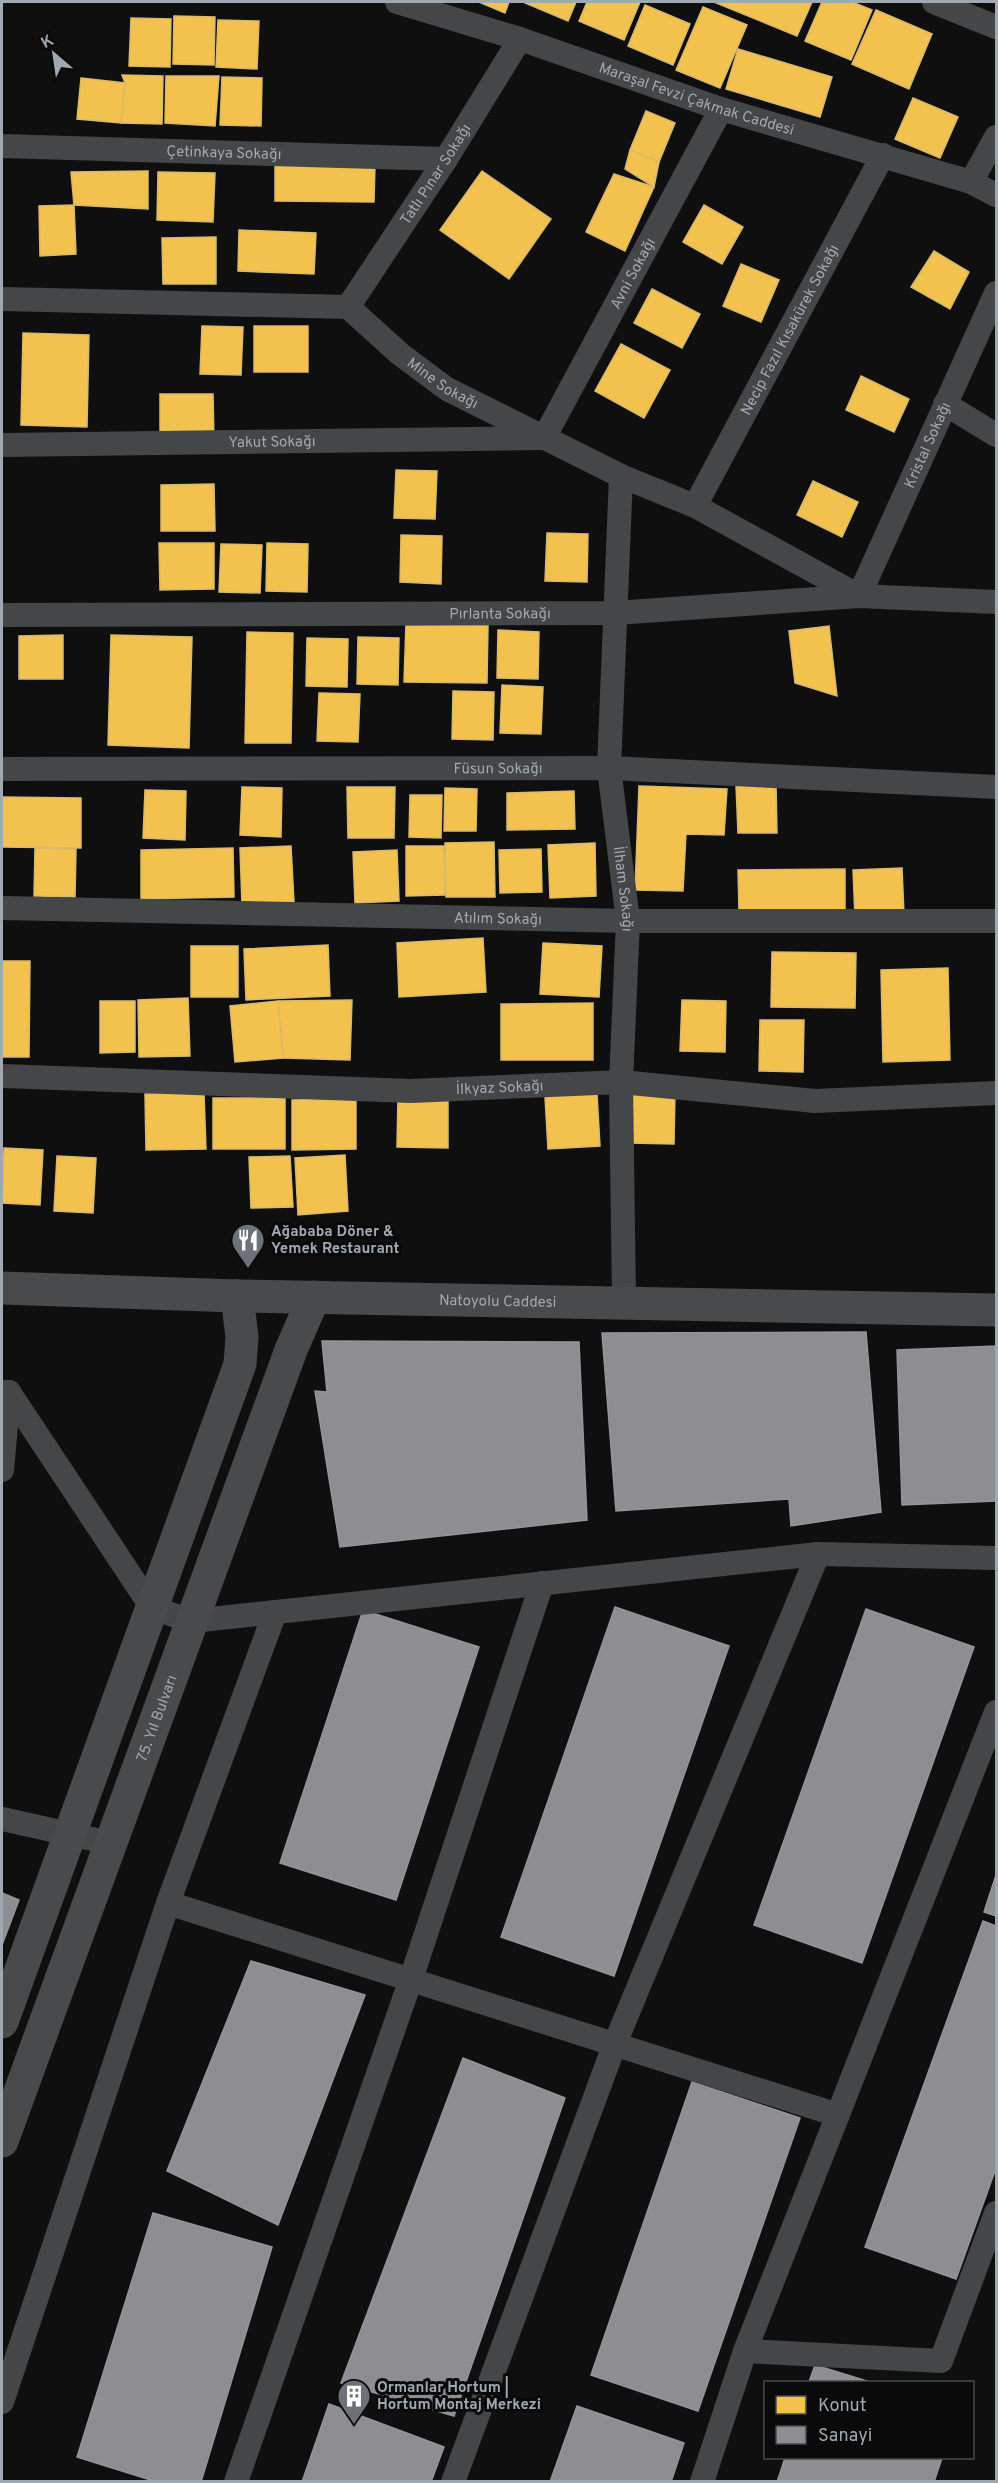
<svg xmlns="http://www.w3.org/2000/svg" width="998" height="2483" font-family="Overpass,sans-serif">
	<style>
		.homes { fill: #f2c14e; stroke: #d9ba6c; stroke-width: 1.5 }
		.industry { fill: #8d8d92; stroke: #93959b; stroke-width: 1.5 }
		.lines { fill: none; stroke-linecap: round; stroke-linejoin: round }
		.street { stroke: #444648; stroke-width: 24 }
		.secondary { stroke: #484a4c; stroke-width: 33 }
		.labels { text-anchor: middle; stroke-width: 6; stroke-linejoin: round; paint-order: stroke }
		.street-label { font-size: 15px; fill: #a0a8b1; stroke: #0a0a0b }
		.poi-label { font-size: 15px; font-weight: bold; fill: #a0a8b1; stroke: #0a0a0b; text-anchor: start }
	</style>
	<rect width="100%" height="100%" fill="#0f0f10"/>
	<g class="homes">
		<polygon points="479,2 509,2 505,13"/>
		<polygon points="523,2 576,2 568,21"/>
		<polygon points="587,2 640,2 624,40 579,21"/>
		<polygon points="714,2 812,2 797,36"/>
		<polygon points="822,2 852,2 872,10 851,60 805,41"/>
		<polygon points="645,5 690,24 673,65 628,46"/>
		<polygon points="703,7 747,25 720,88 676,70"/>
		<polygon points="876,10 932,34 909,89 852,64"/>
		<polygon points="174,16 215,17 214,65 173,64"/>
		<polygon points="131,18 171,19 170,67 129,66"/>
		<polygon points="218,20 259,21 257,69 216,67"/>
		<polygon points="738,49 832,77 820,117 726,89"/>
		<polygon points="122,75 163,76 162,124 121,123 125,83"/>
		<polygon points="166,76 219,76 215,126 165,123"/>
		<polygon points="222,77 262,78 261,126 220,125"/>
		<polygon points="81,78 125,83 121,123 77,119"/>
		<polygon points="913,98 958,117 940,158 895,139"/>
		<polygon points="646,111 675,123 659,162 630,150"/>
		<polygon points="630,150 659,162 654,187 625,169"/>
		<polygon points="275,164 375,165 374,202 275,201"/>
		<polygon points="148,171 148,209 74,205 71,172"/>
		<polygon points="482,171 551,219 509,279 440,230"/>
		<polygon points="158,172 215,173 213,222 157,220"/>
		<polygon points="614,174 654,187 625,251 586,232"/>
		<polygon points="74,205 76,254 40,256 39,206"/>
		<polygon points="704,205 743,227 722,264 683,242"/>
		<polygon points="239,230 316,233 314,274 238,271"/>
		<polygon points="216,237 216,284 163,284 162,238"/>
		<polygon points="934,251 969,272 950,309 911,287"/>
		<polygon points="741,264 779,280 761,322 723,306"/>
		<polygon points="652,289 700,314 682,348 634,323"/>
		<polygon points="202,326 243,327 241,375 200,374"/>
		<rect x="254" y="326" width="54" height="46"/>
		<polygon points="23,333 89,335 87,427 21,425"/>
		<polygon points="621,344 670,370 644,418 595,391"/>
		<polygon points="861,376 909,399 894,432 846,410"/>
		<polygon points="160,394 213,394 214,440 160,440"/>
		<polygon points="396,470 437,471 435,519 394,518"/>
		<polygon points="813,481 858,502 842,537 797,515"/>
		<polygon points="214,484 215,531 161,531 161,485"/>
		<polygon points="547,533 588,534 587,582 545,581"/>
		<polygon points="401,535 442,536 441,584 400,582"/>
		<polygon points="159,543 214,543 214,589 160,590"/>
		<polygon points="267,543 308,544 307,592 266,591"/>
		<polygon points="221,544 262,545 260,593 219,592"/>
		<polygon points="406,623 488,625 487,683 404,682"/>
		<polygon points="829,626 837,696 795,683 789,631"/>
		<polygon points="498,630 539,632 538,679 497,678"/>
		<polygon points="247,632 293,633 291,743 245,743"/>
		<polygon points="63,635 63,679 19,679 19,636"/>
		<polygon points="111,635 192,637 189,748 108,745"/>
		<polygon points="358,637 399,638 398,685 357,684"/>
		<polygon points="307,638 348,639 347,687 306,686"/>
		<polygon points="502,685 543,687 541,734 500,733"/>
		<polygon points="453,691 494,692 493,740 452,739"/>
		<polygon points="319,693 360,694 358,742 317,741"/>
		<polygon points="776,784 777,833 738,833 736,785"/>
		<polygon points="639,786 727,789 724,835 686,834 683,891 635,890"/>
		<polygon points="242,787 282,788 281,837 240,835"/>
		<polygon points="347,787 395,787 394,838 348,838"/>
		<polygon points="445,788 477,789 476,831 444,831"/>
		<polygon points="145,790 186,791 185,840 143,838"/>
		<polygon points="574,791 575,829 507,830 507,793"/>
		<polygon points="410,795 442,795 441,838 409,837"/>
		<polygon points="2,797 81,798 81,848 2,847"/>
		<polygon points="494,842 495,897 446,897 445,843"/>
		<polygon points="595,843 596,896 550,898 548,845"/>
		<polygon points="291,846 294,902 242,905 240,848"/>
		<polygon points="406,846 444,846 445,895 406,896"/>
		<polygon points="35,848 76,849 75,897 34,896"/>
		<polygon points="233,848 234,897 141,899 141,850"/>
		<polygon points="541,849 542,892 500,893 499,850"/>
		<polygon points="397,850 399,901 355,903 353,852"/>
		<polygon points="902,868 904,915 855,917 853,870"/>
		<polygon points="845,869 845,910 739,911 738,870"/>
		<polygon points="483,938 486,992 399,997 397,943"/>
		<polygon points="543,943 602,946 599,997 540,994"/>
		<polygon points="328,945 330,996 246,1000 244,949"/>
		<rect x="191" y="946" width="47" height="51"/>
		<polygon points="772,952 856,953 855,1008 771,1007"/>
		<polygon points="2,961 30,961 29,1057 2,1057"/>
		<polygon points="948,968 950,1060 883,1062 881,970"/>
		<polygon points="188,998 190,1056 139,1057 138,1000"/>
		<polygon points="352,1000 350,1060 283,1058 278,1001"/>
		<polygon points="682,1000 726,1001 725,1052 680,1051"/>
		<polygon points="100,1001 135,1001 135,1052 100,1053"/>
		<polygon points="278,1001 283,1058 235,1062 230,1006"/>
		<polygon points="593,1003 593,1060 501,1060 501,1004"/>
		<polygon points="760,1020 804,1020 803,1072 759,1071"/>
		<polygon points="631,1092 675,1092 674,1144 630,1143"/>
		<polygon points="204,1093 206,1149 146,1150 145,1094"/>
		<polygon points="597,1094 600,1146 548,1149 545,1097"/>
		<polygon points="398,1096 448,1096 448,1148 397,1147"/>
		<rect x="213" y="1098" width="72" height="51"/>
		<polygon points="356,1099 356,1149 292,1150 292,1100"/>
		<polygon points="4,1148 43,1150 40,1205 2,1203"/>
		<polygon points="345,1155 348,1211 298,1215 295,1158"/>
		<polygon points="57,1156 96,1158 93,1213 54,1211"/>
		<polygon points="290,1156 293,1207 251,1208 249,1157"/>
	</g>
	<g class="industry">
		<polygon points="866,1332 881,1512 791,1526 789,1499 616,1511 602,1333"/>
		<polygon points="322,1341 579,1342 587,1520 340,1547 315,1391 327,1392"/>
		<polygon points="996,1346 996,1501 902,1505 897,1350"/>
		<polygon points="615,1607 729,1646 614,1976 501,1937"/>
		<polygon points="866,1609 974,1647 862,1963 754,1925"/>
		<polygon points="363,1610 479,1647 396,1900 280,1863"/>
		<polygon points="996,1875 996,1916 984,1912"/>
		<polygon points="2,1893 19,1900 2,1945"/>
		<polygon points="983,1921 996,1926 996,2168 956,2279 865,2247"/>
		<polygon points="251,1961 365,1995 278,2225 167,2171"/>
		<polygon points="463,2058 565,2098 454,2416 341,2383"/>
		<polygon points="692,2082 800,2118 698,2411 591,2375"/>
		<polygon points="153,2213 272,2247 201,2482 157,2482 77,2457"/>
		<polygon points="815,2365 870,2382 809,2382"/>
		<polygon points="329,2404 444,2447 431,2482 302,2482"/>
		<polygon points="577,2406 684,2443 671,2482 550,2482"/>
		<polygon points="785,2458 942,2458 934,2482 777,2482"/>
	</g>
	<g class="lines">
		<g class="street">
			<path id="s1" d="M397 2 520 39 721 109 971 182 996 195"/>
			<polyline points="934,2 996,27"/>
			<path id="s2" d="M2 146 446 159"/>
			<polyline points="971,182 996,137"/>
			<path id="s3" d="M2 299 348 307 400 354 447 389 621 476 695 506 859 596 996 293"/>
			<path id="s4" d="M348 307 446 159 520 39"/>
			<polyline points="945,404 996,435"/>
			<path id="s5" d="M2 445 544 438 721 109"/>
			<path id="s6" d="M621 476 609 768 628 921 621 1082 624 1302"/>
			<path id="s7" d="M695 506 883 155"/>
			<path id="s8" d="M2 615 615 613 859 596 996 602"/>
			<path id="s9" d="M2 769 609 768 996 787"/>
			<path id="s10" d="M2 908 628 921H996"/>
			<path id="s11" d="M2 1076 411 1091 621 1082 815 1101 996 1093"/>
			<polyline points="2,1392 9,1392 152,1608 192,1621 818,1554"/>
			<polyline points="2,1470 9,1392"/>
			<polyline points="2,1819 110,1843"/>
			<polyline points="168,1903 275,1612"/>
			<polyline points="745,2351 996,1712"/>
			<polyline points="2,2402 168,1903 838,2115"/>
			<polyline points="236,2482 411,1979 542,1583"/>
			<polyline points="453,2482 614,2046 818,1554 996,1558"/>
			<polyline points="702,2482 745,2351 941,2361 996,2213"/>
		</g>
		<g class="secondary">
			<path id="s12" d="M2 1288 237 1296 996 1310"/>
			<polyline points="2,2022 240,1364 242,1337 237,1296"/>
			<path id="s13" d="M2 2141 291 1350 314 1297"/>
		</g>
	</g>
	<defs>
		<symbol id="restaurant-pin" viewBox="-11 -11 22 30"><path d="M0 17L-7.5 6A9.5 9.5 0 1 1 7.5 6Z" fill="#6d7279" stroke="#0a0a0b"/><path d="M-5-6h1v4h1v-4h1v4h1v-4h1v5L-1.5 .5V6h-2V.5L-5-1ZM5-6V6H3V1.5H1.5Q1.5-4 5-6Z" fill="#fff"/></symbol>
		<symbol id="building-pin" viewBox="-11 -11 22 30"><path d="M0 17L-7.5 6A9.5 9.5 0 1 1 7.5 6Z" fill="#6d7279" stroke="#0a0a0b"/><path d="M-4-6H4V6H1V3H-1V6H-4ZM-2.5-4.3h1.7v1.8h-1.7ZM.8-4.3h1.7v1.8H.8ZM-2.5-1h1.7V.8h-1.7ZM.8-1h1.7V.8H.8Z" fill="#fff"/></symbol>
	</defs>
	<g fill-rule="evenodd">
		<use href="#restaurant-pin" x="229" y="1221" width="38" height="52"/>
		<use href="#building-pin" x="335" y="2377" width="38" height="52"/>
	</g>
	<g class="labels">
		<g class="street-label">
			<text dy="5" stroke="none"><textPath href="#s1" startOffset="315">Maraşal Fevzi Çakmak Caddesi</textPath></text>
			<text dy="5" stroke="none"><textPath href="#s2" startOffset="222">Çetinkaya Sokağı</textPath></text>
			<text dy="5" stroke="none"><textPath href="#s4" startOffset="159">Tatlı Pınar Sokağı</textPath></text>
			<text dy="5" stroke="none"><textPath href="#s5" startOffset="729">Avni Sokağı</textPath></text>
			<text dy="5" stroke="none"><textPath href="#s7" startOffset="200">Necip Fazıl Kısakürek Sokağı</textPath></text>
			<text dy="5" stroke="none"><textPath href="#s3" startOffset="468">Mine Sokağı</textPath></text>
			<text dy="5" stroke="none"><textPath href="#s5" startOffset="270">Yakut Sokağı</textPath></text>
			<text dy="5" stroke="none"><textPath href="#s3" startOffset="1102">Kristal Sokağı</textPath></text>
			<text dy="5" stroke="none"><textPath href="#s8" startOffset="498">Pırlanta Sokağı</textPath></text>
			<text dy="5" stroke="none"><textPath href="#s9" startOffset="496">Füsun Sokağı</textPath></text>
			<text dy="5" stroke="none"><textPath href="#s6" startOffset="414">İlham Sokağı</textPath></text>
			<text dy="5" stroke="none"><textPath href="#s10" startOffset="496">Atılım Sokağı</textPath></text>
			<text dy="5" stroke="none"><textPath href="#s11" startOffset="498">İlkyaz Sokağı</textPath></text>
			<text dy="5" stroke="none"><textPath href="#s12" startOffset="496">Natoyolu Caddesi</textPath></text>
			<text dy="5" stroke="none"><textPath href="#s13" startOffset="450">75. Yıl Bulvarı</textPath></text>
		</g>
		<g class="poi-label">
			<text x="271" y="1236">Ağababa Döner &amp;<tspan x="271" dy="17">Yemek Restaurant</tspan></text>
			<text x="377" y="2392">Ormanlar Hortum |<tspan x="377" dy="17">Hortum Montaj Merkezi</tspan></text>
		</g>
	</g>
	<rect width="998" height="2483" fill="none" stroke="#a0a8b1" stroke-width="6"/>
	<rect x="764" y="2381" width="210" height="78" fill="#0a0a0b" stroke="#46494d" stroke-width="1.5"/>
	<rect x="776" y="2396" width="30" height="18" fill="#f2c14e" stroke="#46494d" stroke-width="1.5"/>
	<text x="818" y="2411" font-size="18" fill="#a0a8b1">Konut</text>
	<rect x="776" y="2426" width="30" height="18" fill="#8d8d92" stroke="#46494d" stroke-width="1.5"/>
	<text x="818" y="2441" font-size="18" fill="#a0a8b1">Sanayi</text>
	<g transform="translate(54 54) rotate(331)" stroke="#0a0a0b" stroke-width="4.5" paint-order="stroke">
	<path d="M0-4.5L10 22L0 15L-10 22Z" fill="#a0a8b1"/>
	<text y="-9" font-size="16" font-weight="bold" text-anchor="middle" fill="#a0a8b1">K</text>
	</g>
</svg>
